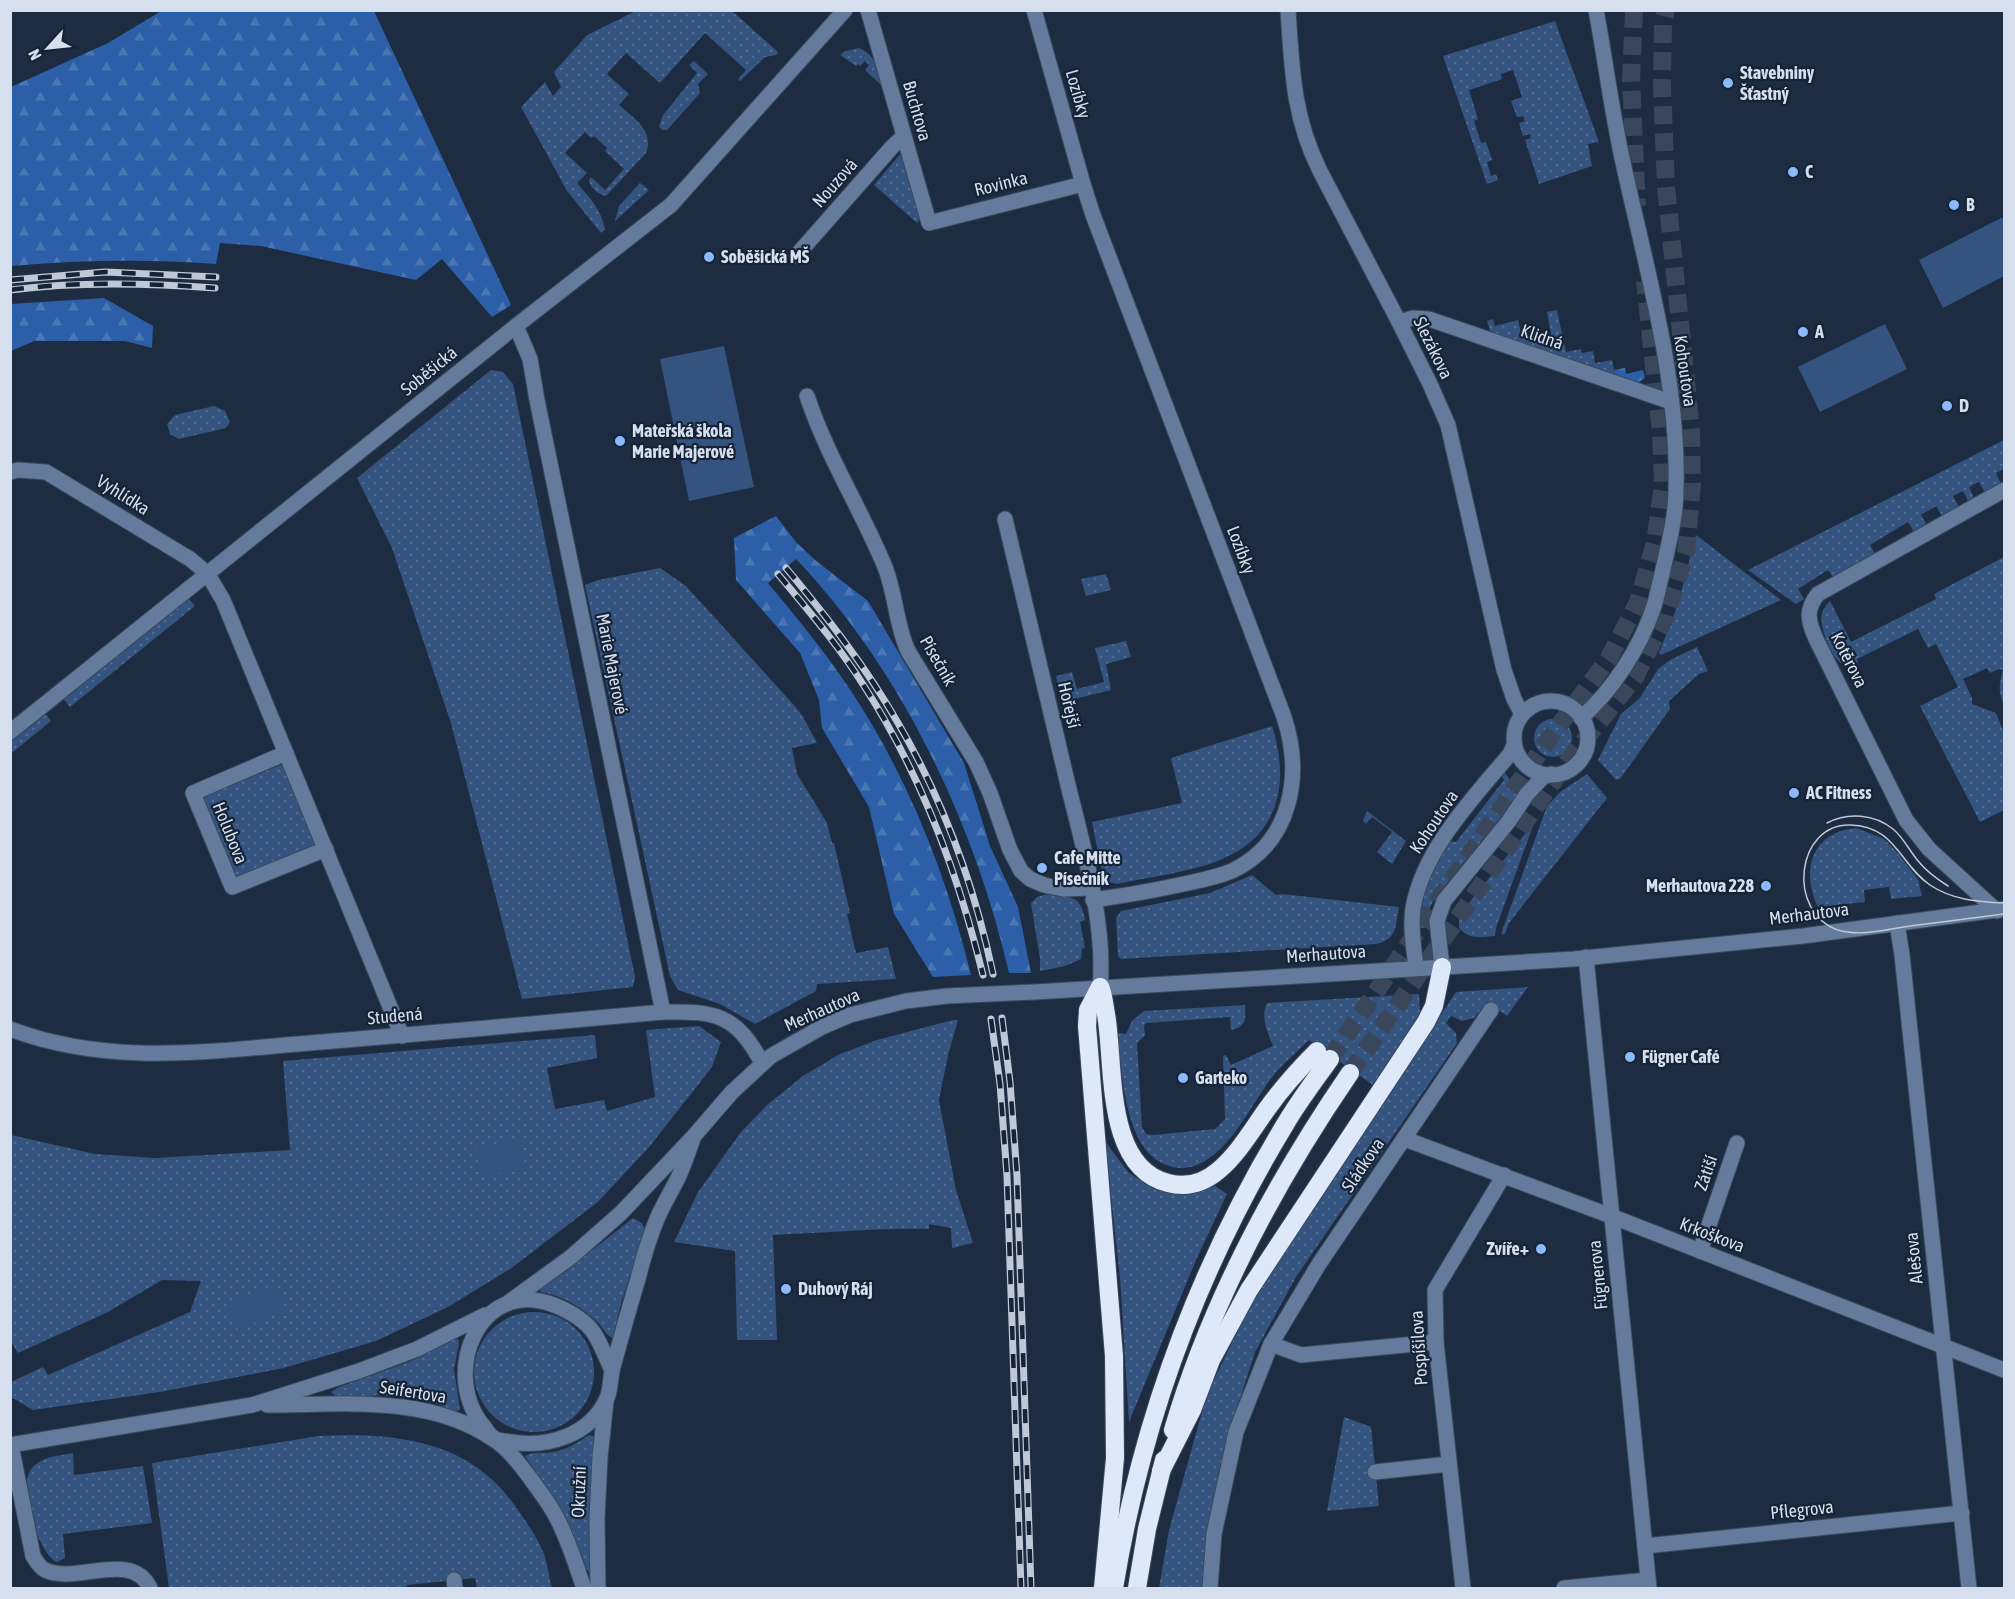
<svg xmlns="http://www.w3.org/2000/svg" width="2015" height="1599" font-family="'Asap Condensed',sans-serif">
	<style>
		.green { fill: url(#green-dots) }
		.forest { fill: url(#forest-firs) }
		.pitch { fill: #34537f }
		.lines { fill: none; stroke-linecap: round; stroke-linejoin: round }
		.highway-tunnel { stroke: #3a475b; stroke-width: 18; stroke-dasharray: 18 9; stroke-linecap: butt }
		.minor-casing { stroke: #3b495d; stroke-width: 17 }
		.highway-casing { stroke: #3b495d; stroke-width: 20 }
		.minor { stroke: #647b9c; stroke-width: 15 }
		.highway { stroke: #dde8f9; stroke-width: 18 }
		.tram { stroke: #bfc8d7; stroke-width: 1.5 }
		.rail-casing { stroke: #bfc8d7; stroke-width: 7 }
		.rail { stroke: #152336; stroke-width: 4.5; stroke-dasharray: 14; stroke-linecap: butt }
		.minor-bridge-casing { stroke: #3b495d; stroke-width: 17; stroke-linecap: butt }
		.minor-bridge { stroke: #647b9c; stroke-width: 15 }
		.poi-dot { fill: #8bb9fc; stroke: #152336; stroke-width: 2 }
		.labels { text-anchor: middle; stroke-width: 4.5; stroke-linejoin: round; paint-order: stroke }
		.poi-label { font-size: 18px; font-weight: bold; fill: #d6dfed; stroke: #152336; text-anchor: start }
		.street-label { font-size: 18px; fill: #d6dfed; stroke: #152336 }
	</style>
	<defs>
		<pattern id="green-dots" width="8" height="8" patternUnits="userSpaceOnUse" patternTransform="scale(1.5)"><rect width="8" height="8" fill="#34537f"/><path d="M2 2h.1M6 6h.1" fill="none" stroke="#516b91" stroke-width="1.8" stroke-linecap="round"/></pattern>
		<pattern id="forest-firs" width="22" height="20" patternUnits="userSpaceOnUse" patternTransform="scale(1.5)"><rect width="22" height="20" fill="#2c5fa7"/><path d="M5 1l3.5 6h-7zM16 11l3.5 6h-7z" fill="#4a76b3"/></pattern>
	</defs>
	<rect width="100%" height="100%" fill="#1e2c41"/>
	<g class="green">
		<path d="M638 10 732 11 778 52 776 55 765 57 740 81 738 79 746 70 705 33 660 83 626 53 607 74 629 94 619 105C633 118 655 130 646 153L606 196C599 195 589 187 589 180L591 177 605 190 624 169 605 151 607 148 594 136 591 138 585 132 565 153 587 173 577 183C590 198 601 209 605 229L601 233 567 191 521 107 545 82 553 96 561 87 554 72 587 35Z"/>
		<polygon points="1555,21 1599,142 1588,144 1592,166 1539,184 1525,140 1531,138 1530,134 1523,136 1519,123 1525,121 1523,116 1517,117 1511,101 1522,97 1513,70 1501,74 1502,79 1469,90 1478,119 1474,121 1481,143 1486,142 1492,160 1487,162 1491,176 1496,174 1498,180 1487,184 1443,56"/>
		<path d="M859 48C876 55 877 69 882 86L865 70 869 65 865 61 860 66 858 64 856 66 840 55 845 51Z"/>
		<polygon points="694,61 708,74 698,84 700,93 667,130 662,130 659,126 663,115 697,73 689,65"/>
		<polygon points="902,152 921,217 917,223 874,185"/>
		<polygon points="640,183 649,190 615,221 619,206"/>
		<polygon points="1557,310 1566,352 1581,349 1582,353 1593,351 1595,363 1612,360 1616,381 1492,337 1487,321 1493,319 1495,326 1518,320 1522,337 1530,335 1531,338 1551,334 1547,312"/>
		<polygon points="491,370 503,372 513,384 635,977 633,987 522,999 451,723 392,548 357,478"/>
		<polygon points="214,406 225,411 230,422 226,428 179,439 170,434 167,424 175,415"/>
		<polygon points="2004,440 2004,469 1996,473 2001,484 1985,493 1979,482 1969,487 1974,498 1968,501 1963,491 1953,496 1959,507 1942,516 1936,506 1921,515 1927,525 1914,532 1908,522 1870,545 1876,555 1835,580 1828,570 1798,589 1804,599 1796,604 1748,570"/>
		<polygon points="1696,535 1781,600 1661,655 1659,653 1678,604"/>
		<path d="M2004 557V706C1998 690 1999 686 2003 670L1999 669 1990 673 1987 668 1963 679 1972 698V704L1996 713 2004 733V810L1980 822 1920 706 1958 687 1936 644 1928 648 1918 629 1857 659 1858 663C1853 664 1848 666 1843 664 1832 660 1818 624 1822 613 1823 608 1827 605 1830 601L1851 642 1936 599 1934 594Z"/>
		<polygon points="660,568 686,586 793,704 802,715 817,743 792,748 797,774 827,823 832,843 834,843 850,913 847,914 856,953 888,947 896,979 817,984 816,991 755,1024 720,1004 678,990 670,976 585,585 598,580"/>
		<polygon points="1106,574 1111,590 1086,596 1081,579"/>
		<polygon points="188,598 195,606 70,707 62,697"/>
		<polygon points="1126,641 1131,657 1106,664 1111,690 1062,702 1056,676 1072,672 1077,689 1104,682 1095,648"/>
		<polygon points="1697,647 1708,671 1699,674 1669,701 1670,709 1620,779 1616,780 1598,760 1621,714 1640,698 1658,669 1670,660"/>
		<polygon points="45,713 51,721 13,752 11,750 11,740"/>
		<circle cx="1553" cy="738" r="19"/>
		<path d="M1272 726C1290 782 1280 836 1220 860 1191 872 1149 877 1117 884L1108 882 1103 877 1092 822 1182 803 1171 758Z"/>
		<polygon points="283,764 316,846 236,879 202,797"/>
		<path d="M1504 771 1519 795 1434 899 1428 912 1426 928H1420C1421 896 1431 869 1449 841L1456 842 1504 780 1501 774Z"/>
		<polygon points="1587,774 1607,798 1509,923 1505,934 1502,935 1502,931 1547,806 1560,792"/>
		<polygon points="1367,811 1406,841 1392,864 1377,852 1392,832 1372,817 1366,824 1363,821"/>
		<path d="M1534 823 1496 928 1495 936C1481 937 1469 940 1459 928V915Z"/>
		<path d="M1856 828 1884 839 1896 851 1918 879 1922 896 1891 899 1889 887 1864 890 1865 902 1818 907C1800 870 1812 832 1856 828Z"/>
		<path d="M1252 875 1276 895 1282 894 1399 907C1395 926 1398 939 1376 944L1121 959 1118 956 1116 918 1121 911 1210 893Z"/>
		<path d="M1047 894C1070 897 1081 894 1085 920L1080 922 1085 948 1082 949 1081 959 1065 966 1040 971V959L1031 903 1037 897Z"/>
		<polygon points="1528,987 1507,1016 1487,1002 1474,1018 1462,1021 1451,1016 1446,1023 1456,1033 1457,1043 1455,1046 1296,1277 1255,1352 1229,1434 1204,1588 1159,1588 1169,1530 1207,1394 1245,1316 1269,1274 1456,992"/>
		<path d="M1419 994 1420 1013 1373 1085 1309 1040C1298 1051 1286 1061 1276 1072 1260 1092 1248 1116 1232 1136 1219 1152 1201 1169 1180 1168 1125 1164 1123 1080 1118 1039L1119 1033 1126 1034 1132 1021 1144 1011 1245 1005C1246 1019 1246 1027 1231 1030L1230 1017 1147 1023 1144 1025 1145 1035 1137 1043 1142 1127 1146 1134 1153 1135 1215 1129 1225 1119 1223 1056 1226 1055 1231 1065 1273 1046C1268 1034 1260 1016 1267 1003Z"/>
		<path d="M953 1020H958L948 1055 939 1100 956 1190 973 1243 952 1248 951 1228 929 1224V1229C877 1228 825 1233 773 1235L777 1340H737L735 1251 674 1242 698 1192 741 1132 767 1105 803 1076 840 1054 877 1040Z"/>
		<polygon points="699,1026 721,1042 712,1067 650,1146 598,1202 510,1269 448,1307 376,1341 284,1368 160,1392 33,1410 11,1397 11,1382 43,1367 48,1375 190,1312 201,1281 162,1280 108,1312 18,1353 10,1340 11,1135 95,1154 155,1158 290,1150 283,1061 595,1035 597,1058 547,1068 555,1109 604,1100 607,1111 655,1097 646,1030"/>
		<polygon points="1105,1141 1128,1172 1154,1189 1181,1195 1215,1186 1227,1194 1196,1260 1129,1422 1120,1278"/>
		<path d="M633 1218 642 1223 645 1231 621 1303 613 1338C606 1335 604 1330 600 1325 584 1308 564 1296 541 1292L539 1289 562 1274Z"/>
		<circle cx="534" cy="1372" r="60"/>
		<polygon points="455,1339 459,1340 459,1343 454,1369 460,1410 454,1411 433,1402 382,1395 338,1398 331,1392 339,1387 409,1362"/>
		<polygon points="1344,1417 1371,1427 1379,1506 1327,1511"/>
		<path d="M349 1435C421 1436 479 1450 520 1513 529 1526 540 1542 545 1557 548 1567 549 1578 552 1588H477L475 1578 407 1585V1588H169L152 1463 318 1436Z"/>
		<path d="M589 1435 595 1437 592 1571 590 1573 586 1569 560 1509 525 1456C533 1451 544 1454 553 1452 567 1449 578 1443 589 1435Z"/>
		<path d="M73 1453 74 1475 143 1466 152 1523 63 1534 65 1558 57 1562C38 1555 18 1485 31 1469 42 1456 58 1456 73 1453Z"/>
	</g>
	<g class="forest">
		<path d="M163 10 374 11 511 305 492 317 442 259 416 280 261 246 220 243 216 264C147 259 80 260 11 266V87L108 43Z"/>
		<polygon points="104,298 153,326 152,348 125,341 34,341 11,351 11,304"/>
		<polygon points="1625,368 1626,374 1643,370 1645,378 1637,383 1616,381 1614,370"/>
		<path d="M776 516 796 542 815 560 868 601 964 763 990 846 1018 907 1031 973H1009C975 825 902 670 796 559L768 583C797 618 826 653 851 691 908 777 947 876 971 975L933 977 894 914 869 807 822 728 819 700 800 653 736 580 734 538Z"/>
	</g>
	<g class="pitch">
		<polygon points="2001,218 2004,219 2004,276 1943,308 1919,260"/>
		<polygon points="1885,324 1907,369 1820,412 1798,367"/>
		<polygon points="724,346 754,487 689,501 660,359"/>
		<polygon points="521,1139 526,1169 481,1177 476,1147"/>
		<polygon points="276,1284 285,1310 238,1330 227,1304"/>
	</g>
	<g class="lines">
		<g class="highway-tunnel">
			<polyline points="1634,10 1631,81 1637,206"/>
			<polyline points="1330,1059 1541,750 1609,658 1638,602 1655,543 1663,484 1661,432 1645,281"/>
			<polyline points="1350,1073 1564,766 1635,677 1665,618 1686,553 1692,484 1691,430 1666,187 1662,85 1663,23 1666,10"/>
		</g>
		<defs>
			<g id="minor">
				<polyline points="868,10 929,223 1083,184"/>
				<path d="M1034 10 1083 184 1093 215 1284 717C1303 775 1292 842 1232 871 1215 878 1197 881 1179 885 1151 891 1122 896 1093 900"/>
				<path d="M1288 10C1292 70 1293 117 1320 171L1399 322 1430 384 1448 425 1504 670 1514 699 1522 714"/>
				<polyline points="796,256 892,147 904,136"/>
				<polyline points="1399,322 1413,318 1429,319 1671,402"/>
				<polyline points="516,326 530,359 537,400 663,1012"/>
				<path d="M807 396C827 456 861 509 885 567 896 595 896 625 908 651L976 762 990 793 1010 850 1021 871 1030 879 1044 885 1063 889 1091 888"/>
				<polyline points="10,472 18,470 46,472 190,559 207,573 223,600 402,1036"/>
				<path d="M1005 519C1026 608 1047 697 1068 785 1083 846 1106 925 1100 987"/>
				<circle cx="1551" cy="738" r="37"/>
				<path d="M1581 718C1612 691 1640 648 1653 609 1657 598 1659 585 1662 574 1668 546 1676 518 1676 489 1679 380 1647 272 1624 167 1612 115 1606 63 1596 10"/>
				<polyline points="10,732 516,326 671,205 845,10"/>
				<polyline points="286,753 193,793 232,887 326,849"/>
				<path d="M1997 911 1929 849 1906 820 1816 639C1808 621 1805 610 1818 594L2004 490"/>
				<polyline points="1897,923 1902,955 1969,1588"/>
				<polyline points="1586,957 1649,1588"/>
				<polyline points="1442,967 1437,921 1444,901 1509,821 1527,794 1543,777 1551,774"/>
				<path d="M1416 968C1414 948 1410 928 1413 908 1423 850 1473 798 1510 754L1514 745"/>
				<polyline points="1035,992 1574,959 1803,936 2004,909"/>
				<path d="M10 1029C114 1068 215 1050 322 1042 436 1033 549 1022 663 1012 715 1011 736 1014 762 1063"/>
				<polyline points="1405,1139 1611,1216 2004,1370"/>
				<polyline points="1700,1251 1737,1143"/>
				<polyline points="509,1302 571,1257 621,1213 694,1136 732,1092 771,1056 822,1027 850,1015 906,1001 947,996"/>
				<polyline points="1271,1344 1301,1355 1436,1342"/>
				<path d="M612 1370C606 1358 601 1344 594 1333 584 1319 569 1311 554 1305 478 1276 439 1376 485 1428 487 1431 490 1436 494 1438 498 1441 506 1441 511 1442 548 1448 591 1435 607 1398 611 1389 610 1377 613 1367 621 1338 629 1308 638 1279 643 1259 649 1238 657 1219 663 1205 671 1192 678 1178 684 1165 689 1150 694 1136"/>
				<path d="M267 1405C341 1405 428 1394 493 1439 509 1449 522 1467 533 1482 544 1497 555 1512 562 1529 571 1548 577 1569 584 1588"/>
				<polyline points="10,1445 252,1405 359,1371 417,1349 485,1315"/>
				<path d="M11 1445 33 1556C36 1561 40 1568 45 1570 76 1585 132 1549 150 1588"/>
				<polyline points="1375,1472 1449,1464"/>
				<polyline points="1645,1546 1962,1513"/>
				<polyline points="454,1580 455,1588"/>
				<polyline points="598,1588 597,1519 600,1457 606,1401"/>
				<polyline points="1210,1588 1214,1534 1236,1432 1271,1344 1319,1264 1491,1010"/>
				<polyline points="1463,1588 1436,1342 1435,1290 1504,1175"/>
				<polyline points="1564,1588 1648,1580"/>
			</g>
			<g id="highway">
				<polyline points="1100,987 1088,1010 1087,1026 1114,1356 1115,1458 1103,1588"/>
				<path d="M1100 987C1104 995 1104 1005 1106 1014 1115 1065 1104 1167 1168 1183 1187 1188 1204 1183 1219 1170 1238 1154 1252 1130 1267 1109 1282 1088 1299 1069 1317 1051"/>
				<path d="M1173 1430C1211 1301 1274 1184 1350 1073"/>
				<polyline points="1161,1471 1192,1410 1211,1360 1249,1290 1426,1022 1434,1006 1442,967"/>
				<path d="M1114 1588C1141 1423 1199 1266 1286 1123 1299 1101 1315 1080 1330 1059"/>
				<polyline points="1137,1588 1147,1529 1164,1460"/>
			</g>
		</defs>
		<use href="#minor" class="minor-casing"/>
		<use href="#highway" class="highway-casing"/>
		<use href="#minor" class="minor"/>
		<use href="#highway" class="highway"/>
		<g class="tram">
			<path d="M1827 823C1848 812 1874 814 1893 829 1904 838 1910 852 1919 862 1927 872 1937 879 1948 886"/>
			<path d="M2004 903C1979 902 1952 900 1930 885 1899 864 1896 826 1850 825 1796 824 1786 912 1838 930 1860 937 1888 929 1910 926 1941 922 1973 918 2004 914"/>
		</g>
		<defs>
			<g id="rail">
				<polyline points="10,280 105,272 216,277"/>
				<path d="M10 290C78 281 147 283 215 288"/>
				<path d="M786 568C827 617 866 667 898 723 943 800 975 888 993 974"/>
				<path d="M778 574C808 610 839 646 864 686 921 774 958 873 983 975"/>
				<polyline points="1002,1018 1010,1082 1017,1176 1031,1588"/>
				<polyline points="991,1019 1000,1084 1007,1176 1021,1588"/>
			</g>
		</defs>
		<use href="#rail" class="rail-casing"/>
		<use href="#rail" class="rail"/>
		<defs>
			<polyline id="minor-bridge" points="947,996 1035,992"/>
		</defs>
		<use href="#minor-bridge" class="minor-bridge-casing"/>
		<use href="#minor-bridge" class="minor-bridge"/>
	</g>
	<g class="poi-dot">
		<circle cx="1728" cy="83" r="6"/>
		<circle cx="1793" cy="172" r="6"/>
		<circle cx="1954" cy="205" r="6"/>
		<circle cx="709" cy="257" r="6"/>
		<circle cx="1803" cy="332" r="6"/>
		<circle cx="1947" cy="406" r="6"/>
		<circle cx="620" cy="441" r="6"/>
		<circle cx="1794" cy="793" r="6"/>
		<circle cx="1042" cy="868" r="6"/>
		<circle cx="1766" cy="886" r="6"/>
		<circle cx="1630" cy="1057" r="6"/>
		<circle cx="1183" cy="1078" r="6"/>
		<circle cx="1541" cy="1249" r="6"/>
		<circle cx="786" cy="1289" r="6"/>
	</g>
	<g class="labels">
		<g class="poi-label">
			<text x="1740" y="79">Stavebniny<tspan x="1740" dy="21">Šťastný</tspan></text>
			<text x="1805" y="178">C</text>
			<text x="1966" y="211">B</text>
			<text x="721" y="263">Soběšická MŠ</text>
			<text x="1815" y="338">A</text>
			<text x="1959" y="412">D</text>
			<text x="632" y="437">Mateřská škola<tspan x="632" dy="21">Marie Majerové</tspan></text>
			<text x="1806" y="799">AC Fitness</text>
			<text x="1054" y="864">Cafe Mitte<tspan x="1054" dy="21">Písečník</tspan></text>
			<text x="1754" y="892" text-anchor="end">Merhautova 228</text>
			<text x="1642" y="1063">Fügner Café</text>
			<text x="1195" y="1084">Garteko</text>
			<text x="1529" y="1255" text-anchor="end">Zvíře+</text>
			<text x="798" y="1295">Duhový Ráj</text>
		</g>
		<g class="street-label">
			<text transform="translate(1078 94) rotate(74)" y="6">Lozíbky</text>
			<text transform="translate(917 111) rotate(74)" y="6">Buchtova</text>
			<text transform="translate(835 183) rotate(-49)" y="6">Nouzová</text>
			<text transform="translate(1001 184) rotate(-14)" y="6">Rovinka</text>
			<text transform="translate(1542 337) rotate(19)" y="6">Klidná</text>
			<text transform="translate(1433 348) rotate(64)" y="6">Slezákova</text>
			<text transform="translate(429 371) rotate(-39)" y="6">Soběšická</text>
			<text transform="translate(1685 371) rotate(82)" y="6">Kohoutova</text>
			<text transform="translate(123 495) rotate(32)" y="6">Vyhlídka</text>
			<text transform="translate(1241 550) rotate(69)" y="6">Lozíbky</text>
			<text transform="translate(1849 660) rotate(63)" y="6">Kotěrova</text>
			<text transform="translate(938 661) rotate(60)" y="6">Písečník</text>
			<text transform="translate(612 664) rotate(79)" y="6">Marie Majerové</text>
			<text transform="translate(1069 705) rotate(77)" y="6">Hořejší</text>
			<text transform="translate(1434 822) rotate(-56)" y="6">Kohoutova</text>
			<text transform="translate(230 833) rotate(68)" y="6">Holubova</text>
			<text transform="translate(1809 914) rotate(-7)" y="6">Merhautova</text>
			<text transform="translate(1326 954) rotate(-4)" y="6">Merhautova</text>
			<text transform="translate(822 1010) rotate(-24)" y="6">Merhautova</text>
			<text transform="translate(395 1016) rotate(-5)" y="6">Studená</text>
			<text transform="translate(1363 1165) rotate(-56)" y="6">Sládkova</text>
			<text transform="translate(1706 1173) rotate(-71)" y="6">Zátiší</text>
			<text transform="translate(1712 1235) rotate(21)" y="6">Krkoškova</text>
			<text transform="translate(1914 1258) rotate(-96)" y="6">Alešova</text>
			<text transform="translate(1598 1275) rotate(-96)" y="6">Fügnerova</text>
			<text transform="translate(1419 1348) rotate(-94)" y="6">Pospíšilova</text>
			<text transform="translate(413 1392) rotate(9)" y="6">Seifertova</text>
			<text transform="translate(579 1492) rotate(-88)" y="6">Okružní</text>
			<text transform="translate(1802 1510) rotate(-6)" y="6">Pflegrova</text>
		</g>
	</g>
	<rect width="2015" height="1599" fill="none" stroke="#d6dfed" stroke-width="24"/>
	<g transform="translate(48 48) rotate(243)" stroke="#152336" stroke-width="4.5" paint-order="stroke">
	<path d="M0-4.5L10 22L0 15L-10 22Z" fill="#d6dfed"/>
	<text y="-9" font-size="16" font-weight="bold" text-anchor="middle" fill="#d6dfed">N</text>
	</g>
</svg>
